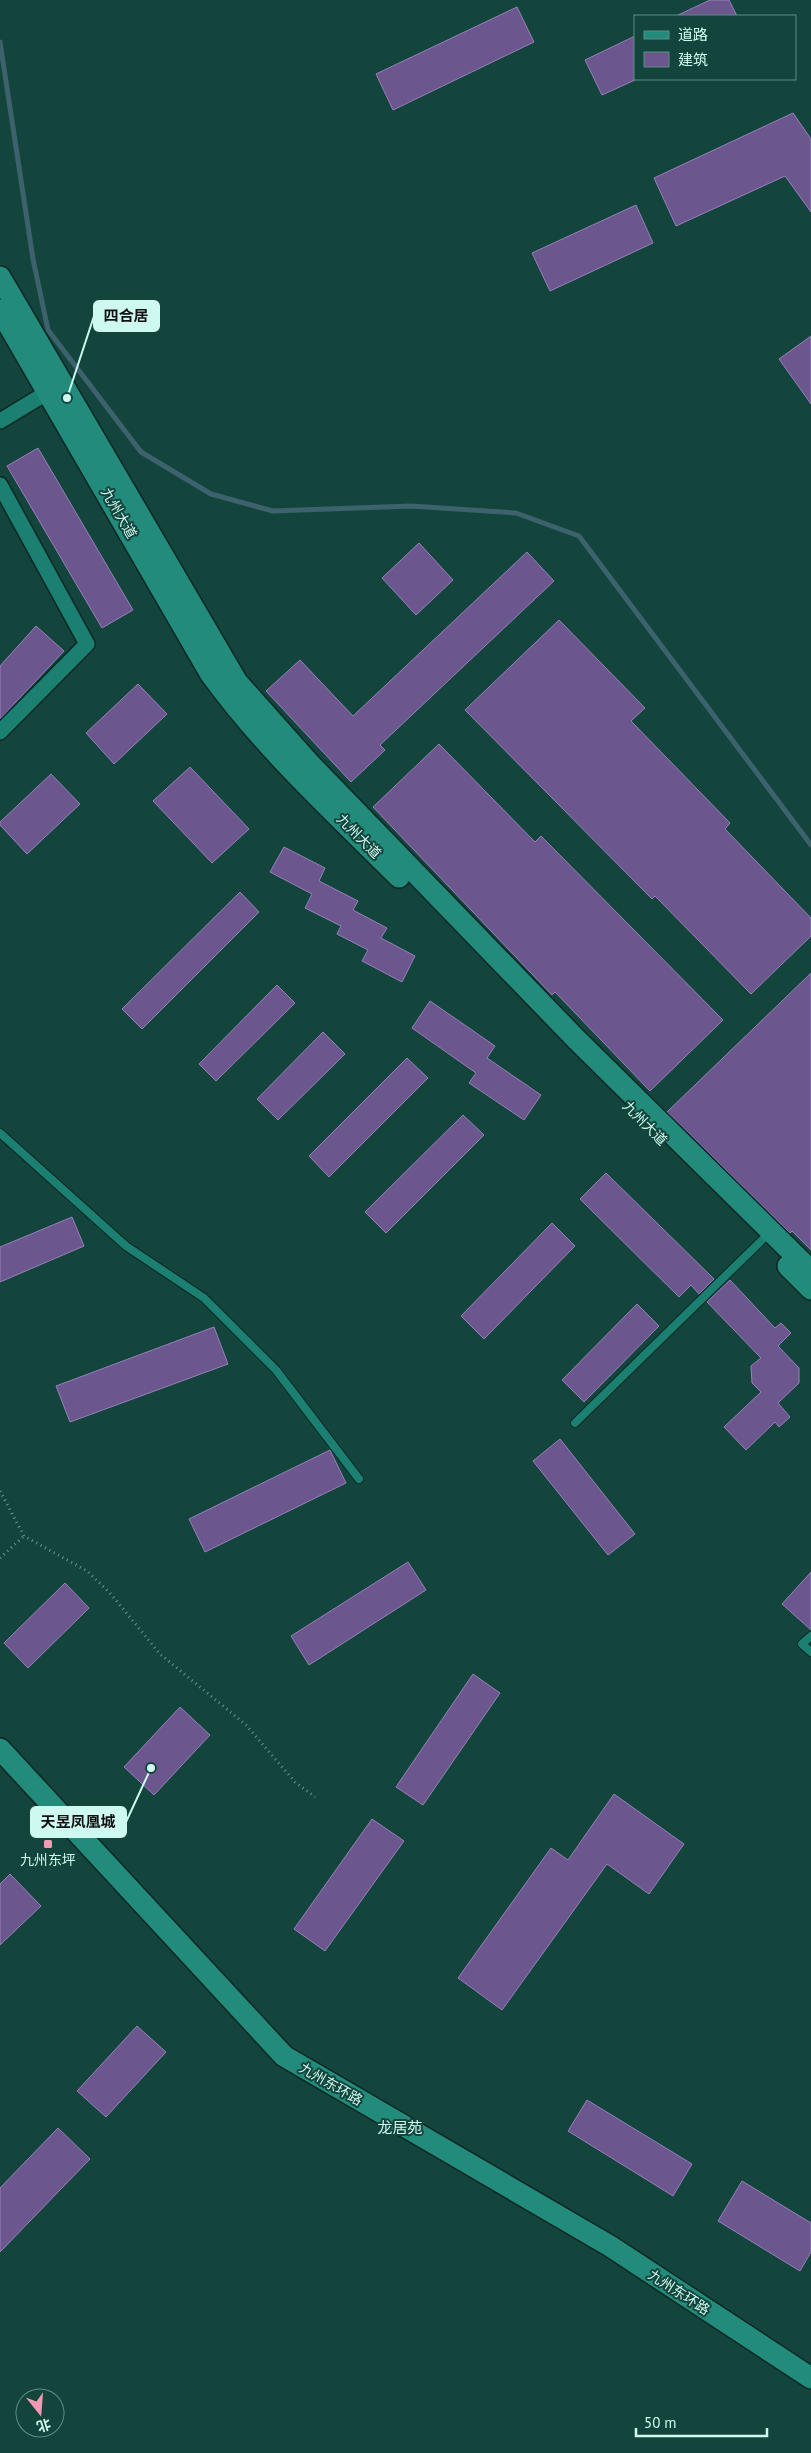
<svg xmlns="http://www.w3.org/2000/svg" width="811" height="2453" font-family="'PT Sans','Noto Sans SC',sans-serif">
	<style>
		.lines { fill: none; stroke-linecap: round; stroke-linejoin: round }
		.stream { stroke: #3e616e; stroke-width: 5 }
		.building { fill: #6c568e; stroke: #9780bc }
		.lane-casing { stroke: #0b2824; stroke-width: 10 }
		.street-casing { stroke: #0b2824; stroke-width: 18 }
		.secondary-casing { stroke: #0b2824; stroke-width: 24 }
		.path { stroke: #67968e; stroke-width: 3; stroke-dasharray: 1 4; stroke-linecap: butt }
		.lane { stroke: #1b8072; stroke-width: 8 }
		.street { stroke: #1b8072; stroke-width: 15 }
		.secondary { stroke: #238b7c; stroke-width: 21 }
		.poi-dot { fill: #f19ab3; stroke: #13453d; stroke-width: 2 }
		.labels { text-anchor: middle; stroke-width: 4; stroke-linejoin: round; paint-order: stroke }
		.street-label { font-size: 14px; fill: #cef9f0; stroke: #13453d }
		.poi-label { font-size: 14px; fill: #cef9f0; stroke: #13453d }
		.neighbourhood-label { font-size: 15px; fill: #cef9f0; stroke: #13453d }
		.leader { fill: none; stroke: #cef9f0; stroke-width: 2 }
		.callout-dot { fill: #cef9f0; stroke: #13453d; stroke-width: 2 }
		.callout { fill: #cef9f0; stroke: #cef9f0; stroke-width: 2 }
		.callout-label { font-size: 15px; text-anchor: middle; font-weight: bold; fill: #111 }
	</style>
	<rect width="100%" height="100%" fill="#13453d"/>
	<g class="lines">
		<polyline class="stream" points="0,42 33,259 48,330 141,452 211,494 273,511 411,506 516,513 579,536 811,845"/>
	</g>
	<g class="building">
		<polygon points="710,0 729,0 737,16 676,16"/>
		<polygon points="517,7 534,42 393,110 376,74"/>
		<polygon points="635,36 635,80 602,95 585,60"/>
		<polygon points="793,113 811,139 811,212 785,176 676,226 654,178"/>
		<polygon points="636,205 653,243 550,291 532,253"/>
		<polygon points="811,336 811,404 779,359"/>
		<polygon points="38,448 133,610 102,628 7,466"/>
		<polygon points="419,543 453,580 416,615 382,578"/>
		<polygon points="527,552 554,581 380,745 385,750 351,782 266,691 300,660 353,716"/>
		<polygon points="559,620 645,708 631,721 730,823 725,829 811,918 811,936 751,994 655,896 652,899 465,710"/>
		<polygon points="36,626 64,651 0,719 0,666"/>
		<polygon points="138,684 167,714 114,764 86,733"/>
		<polygon points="439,744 535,842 541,836 723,1020 650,1091 555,992 552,995 373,807"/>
		<polygon points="190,767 249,829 212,863 153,801"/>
		<polygon points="51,774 80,804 27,854 0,825 0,822"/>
		<polygon points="284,847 325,868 319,881 358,901 353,910 387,928 381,938 415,956 402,982 362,961 368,950 337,934 341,926 305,908 312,894 270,872"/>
		<polygon points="240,892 259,912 142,1029 122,1009"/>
		<polygon points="811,973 811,1250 792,1231 790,1233 667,1112"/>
		<polygon points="277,985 295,1003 216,1081 199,1064"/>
		<polygon points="430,1001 495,1046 487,1058 541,1095 524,1120 469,1083 476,1073 412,1028"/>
		<polygon points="323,1032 345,1054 278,1120 257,1099"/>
		<polygon points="407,1058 428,1078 329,1177 309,1156"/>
		<polygon points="463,1115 484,1135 386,1233 365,1212"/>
		<polygon points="606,1173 714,1279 699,1294 691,1285 679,1297 580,1199"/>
		<polygon points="72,1217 84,1246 0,1282 0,1247"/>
		<polygon points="552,1223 575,1246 484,1339 461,1316"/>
		<polygon points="730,1280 775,1328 781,1323 791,1333 778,1346 799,1368 799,1383 778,1403 790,1417 779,1427 775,1422 746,1450 724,1427 761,1392 752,1383 751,1366 761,1358 707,1302"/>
		<polygon points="637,1304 659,1326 584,1402 562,1380"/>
		<polygon points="214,1327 228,1364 70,1422 56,1386"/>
		<polygon points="560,1439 635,1534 608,1555 533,1461"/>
		<polygon points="330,1450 346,1483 205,1552 189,1519"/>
		<polygon points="408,1562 426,1590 309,1665 291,1636"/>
		<polygon points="811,1572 811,1630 782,1604"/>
		<polygon points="65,1583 89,1608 28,1668 4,1643"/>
		<polygon points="473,1674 500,1693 423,1805 396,1787"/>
		<polygon points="180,1707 210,1735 154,1795 124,1767"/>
		<polygon points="614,1794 684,1844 649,1894 607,1864 502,2010 458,1978 551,1848 568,1860"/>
		<polygon points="372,1819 404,1841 325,1951 294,1929"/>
		<polygon points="10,1874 41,1906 0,1945 0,1884"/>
		<polygon points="137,2026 166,2052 106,2117 77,2091"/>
		<polygon points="587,2100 692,2164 673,2196 568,2131"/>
		<polygon points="58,2128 90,2159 0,2252 0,2188"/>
		<polygon points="742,2181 811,2223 811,2252 800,2271 718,2221"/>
	</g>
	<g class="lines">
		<defs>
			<g id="lane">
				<polyline points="0,1133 126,1246 204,1298 276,1370 359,1479"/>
				<polyline points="575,1423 762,1240"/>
				<polyline points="811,1636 802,1644 811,1652"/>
			</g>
			<g id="street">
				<polyline points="0,421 48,392"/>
				<polyline points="0,485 87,644 0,732"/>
			</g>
			<g id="secondary">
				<polyline points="0,277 237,682 309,763 576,1039 811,1271"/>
				<path d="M0 310 210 673C264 748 333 811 399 877"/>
				<polyline points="788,1266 811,1289"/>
				<polyline points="0,1749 284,2056 610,2246 811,2378"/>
			</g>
		</defs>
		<use href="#lane" class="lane-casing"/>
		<use href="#street" class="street-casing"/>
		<use href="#secondary" class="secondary-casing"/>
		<g class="path">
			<polyline points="0,1491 24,1536 87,1571 110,1593 160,1654 246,1725 295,1782 315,1797"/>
			<polyline points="0,1558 24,1536"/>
		</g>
		<use href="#lane" class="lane"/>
		<use href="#street" class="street"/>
		<use href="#secondary" class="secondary"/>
	</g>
	<rect class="poi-dot" x="43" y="1839" width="10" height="10" rx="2.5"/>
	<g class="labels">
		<g class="street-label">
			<text transform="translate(119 513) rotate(60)" y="5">九州大道</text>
			<text transform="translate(359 836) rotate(45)" y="5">九州大道</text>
			<text transform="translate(645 1123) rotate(45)" y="5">九州大道</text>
			<text transform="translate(331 2084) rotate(30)" y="5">九州东环路</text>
			<text transform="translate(679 2292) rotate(33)" y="5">九州东环路</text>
		</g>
		<g class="poi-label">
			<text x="48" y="1865">九州东坪</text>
		</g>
		<g class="neighbourhood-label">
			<text x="400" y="2133">龙居苑</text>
		</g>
	</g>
	<path class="leader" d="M67 398L94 316M151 1768L126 1822"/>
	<g class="callout-dot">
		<circle cx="67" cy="398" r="5"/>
		<circle cx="151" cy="1768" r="5"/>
	</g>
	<g class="callout">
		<rect x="94" y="301" width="65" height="30" rx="5"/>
		<rect x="31" y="1807" width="95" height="30" rx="5"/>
	</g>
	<g class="callout-label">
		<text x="126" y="321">四合居</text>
		<text x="78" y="1827">天昱凤凰城</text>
	</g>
	<rect x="634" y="15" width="162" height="65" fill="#13453d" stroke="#5e8d85"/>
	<rect x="644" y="31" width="25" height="8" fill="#238b7c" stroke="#5e8d85"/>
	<text x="678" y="40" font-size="15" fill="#cef9f0">道路</text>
	<rect x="644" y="52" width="25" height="15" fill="#6c568e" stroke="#5e8d85"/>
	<text x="678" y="65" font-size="15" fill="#cef9f0">建筑</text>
	<g transform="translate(40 2413) rotate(163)"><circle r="24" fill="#13453d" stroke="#5e8d85"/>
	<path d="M0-4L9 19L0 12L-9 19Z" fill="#f19ab3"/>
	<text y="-8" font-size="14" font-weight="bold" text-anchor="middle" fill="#cef9f0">北</text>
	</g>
	<path d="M636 2428v8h131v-8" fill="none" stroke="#cef9f0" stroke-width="2.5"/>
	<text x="644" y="2428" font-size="15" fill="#cef9f0" stroke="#13453d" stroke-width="4" paint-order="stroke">50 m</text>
</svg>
